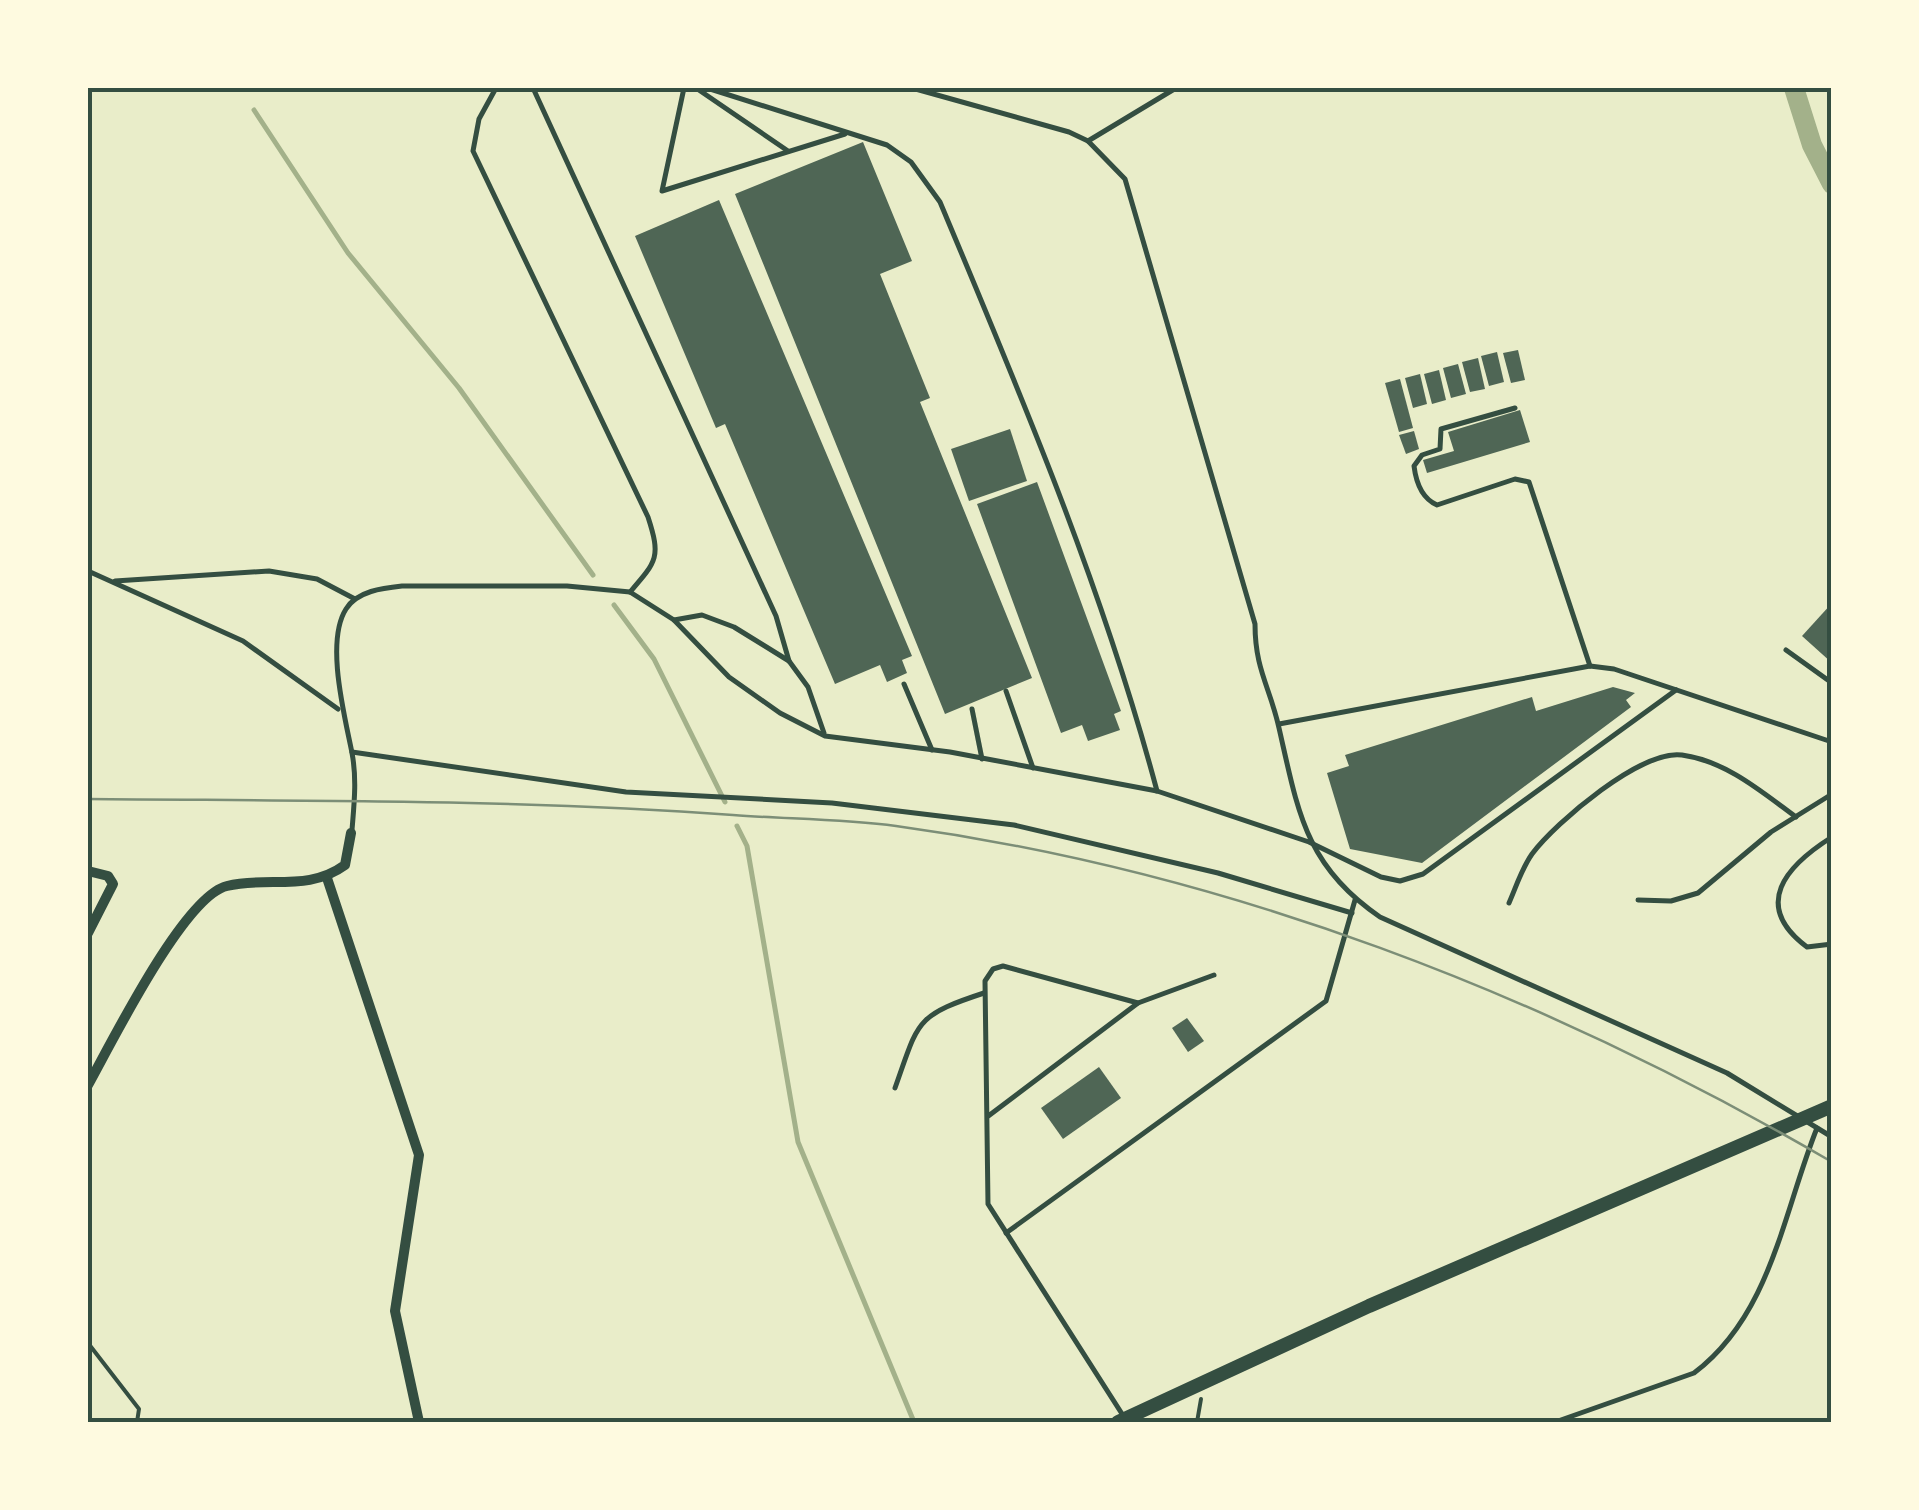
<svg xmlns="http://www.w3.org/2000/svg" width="1919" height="1510" font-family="Inter,sans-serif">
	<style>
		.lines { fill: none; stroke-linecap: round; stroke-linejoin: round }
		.stream { stroke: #a3b18a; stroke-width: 5 }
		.canal { stroke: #a3b18a; stroke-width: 20 }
		.building { fill: #4f6655 }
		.path { stroke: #344e41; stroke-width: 4 }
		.service { stroke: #344e41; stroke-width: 5 }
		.minor { stroke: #344e41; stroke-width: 10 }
		.secondary { stroke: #344e41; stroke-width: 14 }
		.tram { stroke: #7c8e77; stroke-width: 2.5 }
		.neatline { fill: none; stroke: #344e41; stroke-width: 4 }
	</style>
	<rect width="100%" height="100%" fill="#e9edc9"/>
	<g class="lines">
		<g class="stream">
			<polyline points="254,110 348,253 459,388 593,575"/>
			<polyline points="614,605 654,659 725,802"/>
			<polyline points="737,826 747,846 798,1142 914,1422"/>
		</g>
		<polyline class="canal" points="1794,88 1812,145 1832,184"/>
	</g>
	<g class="building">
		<polygon points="863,142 912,261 880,274 930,398 920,402 1032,678 945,714 735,194"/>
		<polygon points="719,200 912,656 902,660 907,673 887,682 880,665 835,684 725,424 716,428 635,236"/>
		<polygon points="1518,350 1525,380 1511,383 1503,353"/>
		<polygon points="1497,352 1504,382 1489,386 1481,356"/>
		<polygon points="1478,358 1485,389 1470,392 1462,362"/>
		<polygon points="1458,364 1466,394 1451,398 1443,368"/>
		<polygon points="1439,370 1446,400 1432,404 1424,374"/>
		<polygon points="1420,374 1427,404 1413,408 1405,378"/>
		<polygon points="1400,379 1413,428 1399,432 1385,383"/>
		<polygon points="1520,410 1530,442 1427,473 1423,460 1454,451 1448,432"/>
		<polygon points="1010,429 1027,481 969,501 951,449"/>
		<polygon points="1414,431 1419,449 1406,454 1399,435"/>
		<polygon points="1037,482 1121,711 1114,714 1120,730 1088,741 1082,725 1061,733 977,504"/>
		<polygon points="1832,603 1832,663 1802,636"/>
		<polygon points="1613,687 1635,693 1626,700 1631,707 1422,863 1350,849 1327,773 1349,766 1345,755 1532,697 1536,711"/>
		<polygon points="1187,1018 1204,1041 1188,1052 1172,1028"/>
		<polygon points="1099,1067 1121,1098 1063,1139 1041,1108"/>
	</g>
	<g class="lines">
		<g class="path">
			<polyline points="88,1343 139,1409 137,1422"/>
			<polyline points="1197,1422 1201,1399"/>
		</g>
		<g class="service">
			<path d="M496 88 479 119 473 151 648 517C661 557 657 561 630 592"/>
			<polyline points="533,88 776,616 789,661"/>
			<polyline points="684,88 662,191 845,134"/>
			<polyline points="696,88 788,151"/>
			<path d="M707 88 887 145 911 162 940 202C1021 395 1103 588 1157 791"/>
			<path d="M912 88 1069 132 1088 141 1125 179 1255 624C1255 670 1270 687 1279 728 1298 811 1305 866 1380 917L1727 1073 1832 1137"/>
			<polyline points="1088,141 1176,88"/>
			<path d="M1515 408 1441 429 1440 449 1422 455 1414 466C1416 482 1421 498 1437 505L1515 479 1529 482 1590 666"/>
			<polyline points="88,571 243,641 338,709"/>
			<polyline points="115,581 269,571 317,579 355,599"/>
			<polyline points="674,620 702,615 734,627 789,661 808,687 824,733"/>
			<polyline points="1786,650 1832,683"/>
			<polyline points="904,684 932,750"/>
			<polyline points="1006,691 1033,768"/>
			<polyline points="972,709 982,759"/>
			<polyline points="1279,724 1590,666 1614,669 1832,742"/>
			<polyline points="352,752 626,792 832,803 1014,825 1218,873 1352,913"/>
			<path d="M352 830C354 805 357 779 352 753 345 717 325 642 346 609 357 591 383 588 402 586H567L630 592 674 620 729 677 780 713 825 736 950 752 1157 791 1309 842 1381 877 1400 881 1423 874 1676 690"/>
			<path d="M1832 837C1786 866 1751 905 1807 947L1832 944"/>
			<polyline points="1638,900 1671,901 1698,893 1771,832 1832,794"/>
			<path d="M1509 903C1516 887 1522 868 1532 854 1556 822 1642 749 1682 755 1726 761 1762 792 1796 817"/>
			<polyline points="1138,1003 1214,975"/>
			<path d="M895 1088C919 1021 914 1016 984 993"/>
			<polyline points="987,1117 1138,1003 1003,966 993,969 985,981 988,1204 1124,1417"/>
			<polyline points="1006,1233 1326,1001 1355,900"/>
			<path d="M1540 1422 1558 1421 1694 1373C1771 1315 1783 1213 1817 1128"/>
		</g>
		<g class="minor">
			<polyline points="88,871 108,876 113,884 88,933"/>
			<polyline points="327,878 419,1155 395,1311 419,1422"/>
			<path d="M88 1085C112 1042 184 896 227 886 269 876 308 892 345 865L351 833"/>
		</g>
		<polyline class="secondary" points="1118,1422 1369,1306 1832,1106"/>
		<path class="tram" d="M88 799C303 801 518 799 733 815 787 819 842 819 896 826 1227 871 1544 994 1832 1162"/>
	</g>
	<rect width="1919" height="1510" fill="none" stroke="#fefae0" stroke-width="180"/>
	<rect x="90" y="90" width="1739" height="1330" class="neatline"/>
</svg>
